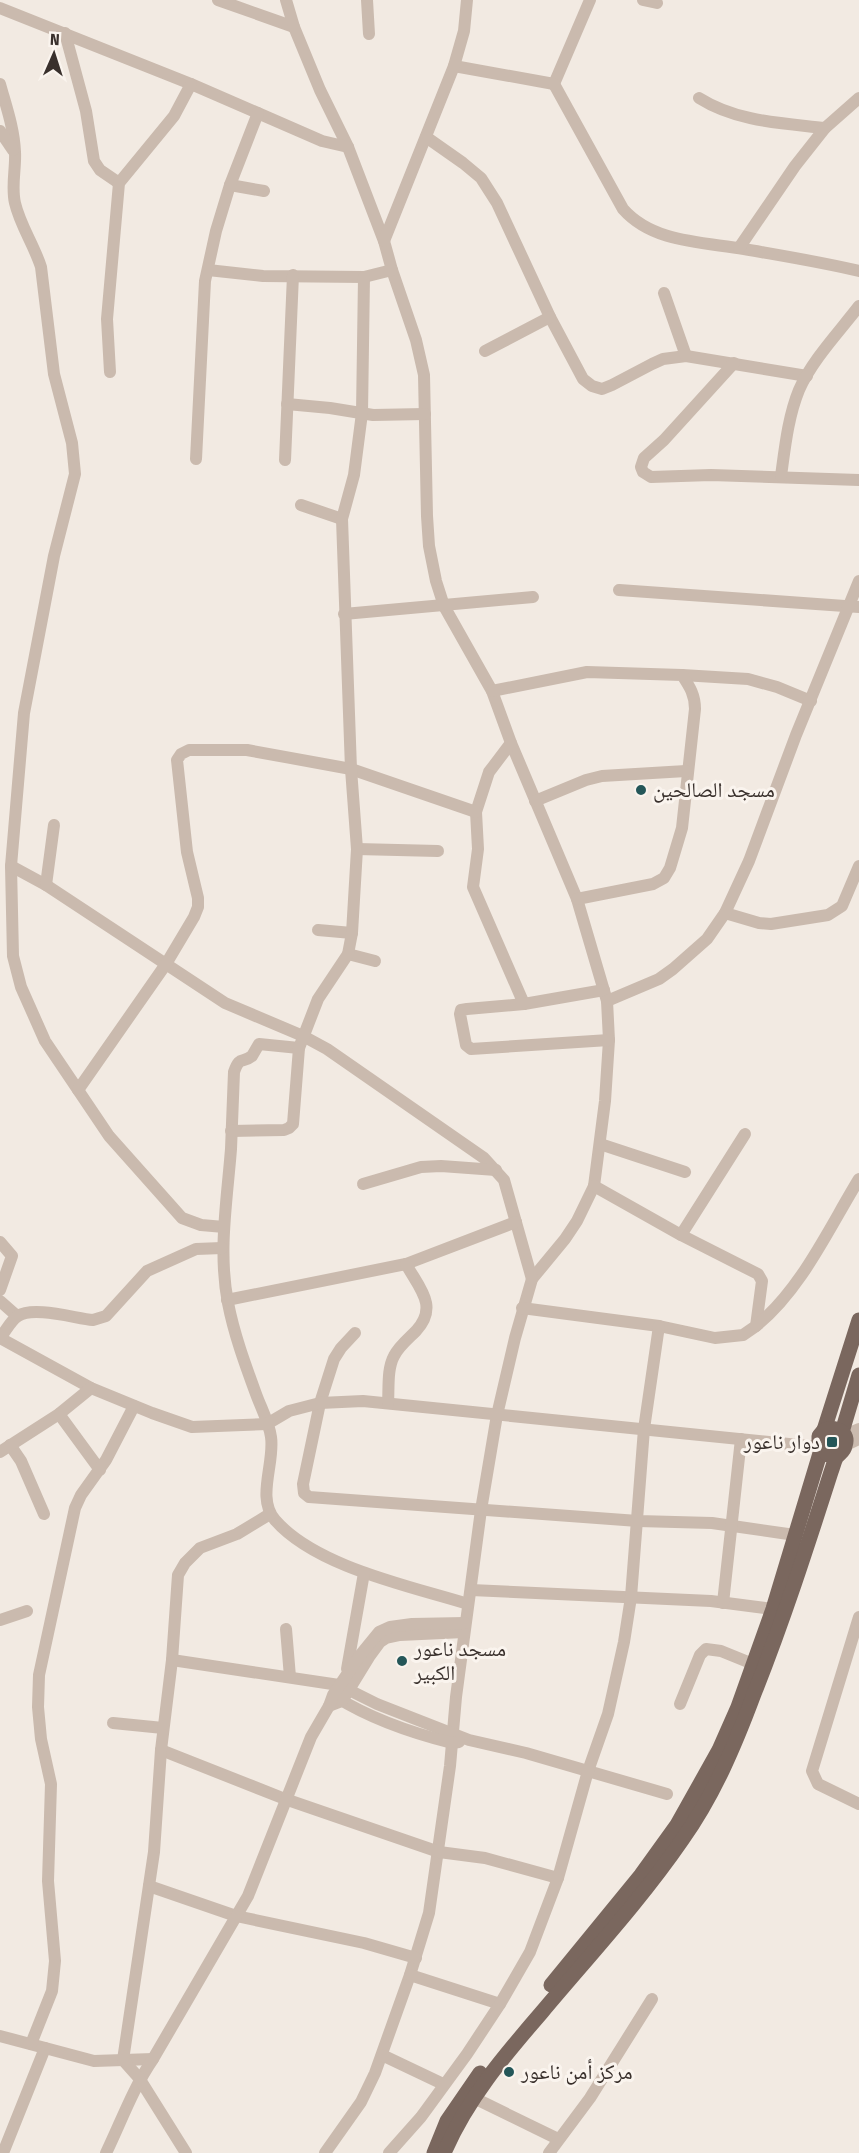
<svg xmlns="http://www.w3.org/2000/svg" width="859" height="2153" font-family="'Fira Sans Condensed','Noto Naskh Arabic',sans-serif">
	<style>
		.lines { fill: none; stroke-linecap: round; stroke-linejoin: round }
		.minor { stroke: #cabaae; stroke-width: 12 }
		.major { stroke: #7a675e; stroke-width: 15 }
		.poi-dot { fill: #245658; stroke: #faf4ee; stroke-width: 2 }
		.labels { text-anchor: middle; stroke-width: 6; stroke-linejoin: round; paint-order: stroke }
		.poi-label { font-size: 21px; fill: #39302c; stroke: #faf4ee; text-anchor: start }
	</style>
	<rect width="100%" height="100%" fill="#f2eae2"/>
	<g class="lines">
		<g class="minor">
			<polyline points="218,0 294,27"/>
			<polyline points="286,0 294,27 320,90 348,147 384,241 392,270 416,340 424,375 427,516 429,546 436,581 444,606 492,691 511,743 577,899 607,1001 609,1040 605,1101 594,1186 577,1221 565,1239 532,1279 515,1338 497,1415 481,1510 456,1697 450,1766 429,1913 410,1975 375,2073 361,2102 325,2153"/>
			<polyline points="367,0 369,34"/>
			<polyline points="643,0 657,3"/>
			<polyline points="0,8 191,84 322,141 348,147"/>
			<polyline points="65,33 86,111 94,161 100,170 119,183"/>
			<polyline points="454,66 554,84 590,0"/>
			<path d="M0 84C6 106 14 128 15 152 16 169 11 186 15 203 20 225 34 245 41 267L54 374 72 443 75 474 54 556 24 713 11 866 13 956 21 987 45 1041 109 1136 182 1218 201 1225 224 1227"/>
			<path d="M554 84 623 209C653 243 703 242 744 249 783 256 821 262 859 271"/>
			<path d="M699 98C737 122 782 123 825 128"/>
			<polyline points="0,131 13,150"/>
			<polyline points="426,137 463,163 481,178 497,203 550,317 583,379 592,386 602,389 612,385 652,364 663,359 686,356 807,376"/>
			<polyline points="230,185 264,191"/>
			<polyline points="384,241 454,66 464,31 467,0"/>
			<polyline points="739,248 795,166 825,128 859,98"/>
			<polyline points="208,270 263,276 364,277 392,270"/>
			<polyline points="664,293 686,356"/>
			<polyline points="485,351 550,317"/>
			<polyline points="734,363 664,440 644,458 641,467 643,472 651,477 711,475 859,480"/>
			<polyline points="110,372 107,319 119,183 174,116 191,84"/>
			<polyline points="287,404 330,408 373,415 425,414"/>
			<polyline points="196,459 205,281 216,231 230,185 258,113"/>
			<polyline points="285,460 293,275"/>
			<path d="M781 476C785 447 788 417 799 390 812 360 840 331 859 306"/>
			<polyline points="301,505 342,519"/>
			<polyline points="619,590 859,607"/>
			<polyline points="344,614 533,597"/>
			<polyline points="682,675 748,679 777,687 811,701"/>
			<path d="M492 691 587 672 682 675C690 687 695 695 695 709L682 828 670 868 664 878 653 884 577 899"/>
			<polyline points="511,743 489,772 476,812 478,849 473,887 524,1004"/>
			<polyline points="535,801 586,780 602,776 686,771"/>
			<polyline points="357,849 438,851"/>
			<polyline points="11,866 46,885 225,1003 303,1036 327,1049 484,1158 504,1180 532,1279"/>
			<polyline points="46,885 54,825"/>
			<polyline points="725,913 759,923 771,924 828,915 842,906 859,866"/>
			<polyline points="318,930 352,933"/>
			<polyline points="348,954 375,961"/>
			<polyline points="604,990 524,1004 467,1009 461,1010 460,1014 466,1045 471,1049 609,1040"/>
			<polyline points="607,1001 659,979 673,969 707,939 725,913 749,861 796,735 859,581"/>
			<path d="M299 1048 259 1044 252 1056C242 1064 240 1055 234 1072 233 1098 232 1124 231 1149 227 1201 218 1252 228 1303 234 1334 245 1364 256 1394 261 1408 269 1422 271 1437 275 1463 256 1498 275 1520 316 1567 410 1586 468 1604"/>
			<polyline points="78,1090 166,964 194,917 198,907 198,898 187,852 177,760 181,754 189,750 247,750 351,769 476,812"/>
			<polyline points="231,1131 284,1130 289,1128 293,1124 299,1048 318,999 348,954 352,933 357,849 351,769 342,519 354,475 362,413 364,277"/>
			<polyline points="600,1144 685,1172"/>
			<polyline points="363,1184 421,1167 441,1166 496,1170"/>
			<polyline points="681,1235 745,1134"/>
			<polyline points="0,1242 12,1256 0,1290"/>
			<polyline points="227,1300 406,1264 516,1222"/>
			<polyline points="0,1301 17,1316"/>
			<polyline points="522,1308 659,1326 715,1338 743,1335 756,1326 762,1281 758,1274 681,1235 594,1186"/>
			<path d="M756 1326C801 1290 829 1228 859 1179"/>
			<polyline points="355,1333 341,1348 334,1359 320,1403 303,1484 304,1493 309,1497 638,1521 712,1523 795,1535"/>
			<polyline points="0,1338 91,1388 152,1413 192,1427 267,1424 289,1411 320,1403 363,1401 819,1447"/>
			<path d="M0 1338C5 1332 11 1320 18 1316 33 1306 74 1318 93 1320L106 1316 147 1271 196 1249 222 1248"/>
			<path d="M388 1403C389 1388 387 1369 394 1356 399 1346 408 1339 416 1331 439 1306 419 1288 406 1264"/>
			<polyline points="59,1414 100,1470"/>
			<polyline points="845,1435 859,1429"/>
			<polyline points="10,1445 21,1461 44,1514"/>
			<polyline points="846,1445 859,1439"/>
			<polyline points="0,1452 59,1414 91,1388"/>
			<polyline points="471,1590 711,1601 773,1609"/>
			<polyline points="723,1603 741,1439"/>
			<polyline points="859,1617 812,1771 818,1784 859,1804"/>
			<polyline points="0,1620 27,1611"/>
			<polyline points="286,1629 290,1677"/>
			<polyline points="172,1660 339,1685 377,1704 469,1740 526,1753 667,1794"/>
			<polyline points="347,1669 364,1573"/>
			<path d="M336 1697C371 1719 412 1733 452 1743L459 1742"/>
			<polyline points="680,1704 700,1655 706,1649 721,1651 753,1664"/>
			<polyline points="329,1706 342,1701 369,1657 380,1642 386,1638 400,1635 464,1632"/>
			<polyline points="113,1723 163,1728"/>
			<polyline points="161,1750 285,1799 439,1852 485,1858 558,1878"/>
			<polyline points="149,1886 236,1916 364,1943 416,1958"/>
			<polyline points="410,1975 500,2004"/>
			<polyline points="0,2036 94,2061 153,2059"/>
			<polyline points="31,2044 52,1991 55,1961 48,1881 51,1784 41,1739 38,1707 39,1675 75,1508 81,1495 106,1460 134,1406"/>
			<polyline points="382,2055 443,2084"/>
			<polyline points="468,2095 558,2139"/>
			<polyline points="3,2153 45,2048"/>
			<path d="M106 2153C121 2122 133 2088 153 2059L248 1896 311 1737 329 1706 333 1695 361 1654 379 1632 390 1627 412 1624 465 1623"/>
			<polyline points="186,2153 139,2078 123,2060 154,1852 161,1750 172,1660 178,1575 185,1563 200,1548 237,1534 270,1514"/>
			<polyline points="389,2153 421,2117 467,2054 500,2004 530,1952 558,1878 588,1771 608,1714 624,1642 631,1597 644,1429 659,1326"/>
			<polyline points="549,2153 590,2098 652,1999"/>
		</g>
		<g class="major">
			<polyline points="824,1430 859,1320"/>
			<polyline points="842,1432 859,1375"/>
			<polyline points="551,1985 641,1875 677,1825 719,1750 738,1707 773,1609 821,1450"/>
			<polyline points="434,2153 447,2121 480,2073"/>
			<path d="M444 2153C467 2099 504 2056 542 2012 589 1956 640 1901 682 1840 714 1795 735 1745 754 1694 783 1621 807 1547 831 1472 833 1467 834 1462 836 1458 839 1453 844 1452 845 1446 850 1432 836 1426 824 1430L819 1436V1447L828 1455H837"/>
		</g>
	</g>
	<g class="poi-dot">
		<circle cx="641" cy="790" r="6"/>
		<rect x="826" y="1436" width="12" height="12" rx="3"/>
		<circle cx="402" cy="1661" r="6"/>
		<circle cx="509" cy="2072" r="6"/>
	</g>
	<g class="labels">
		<g class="poi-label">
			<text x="653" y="797">مسجد الصالحين</text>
			<text x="820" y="1449" text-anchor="end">دوار ناعور</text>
			<text x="414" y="1656">مسجد ناعور<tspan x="414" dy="24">الكبير</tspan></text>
			<text x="521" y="2079">مركز أمن ناعور</text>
		</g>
	</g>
	<g transform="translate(54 54) rotate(3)" stroke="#faf4ee" stroke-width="4.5" paint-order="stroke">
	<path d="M0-4.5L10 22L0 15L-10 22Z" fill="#39302c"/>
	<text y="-9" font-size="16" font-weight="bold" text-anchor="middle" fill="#39302c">N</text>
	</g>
</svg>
